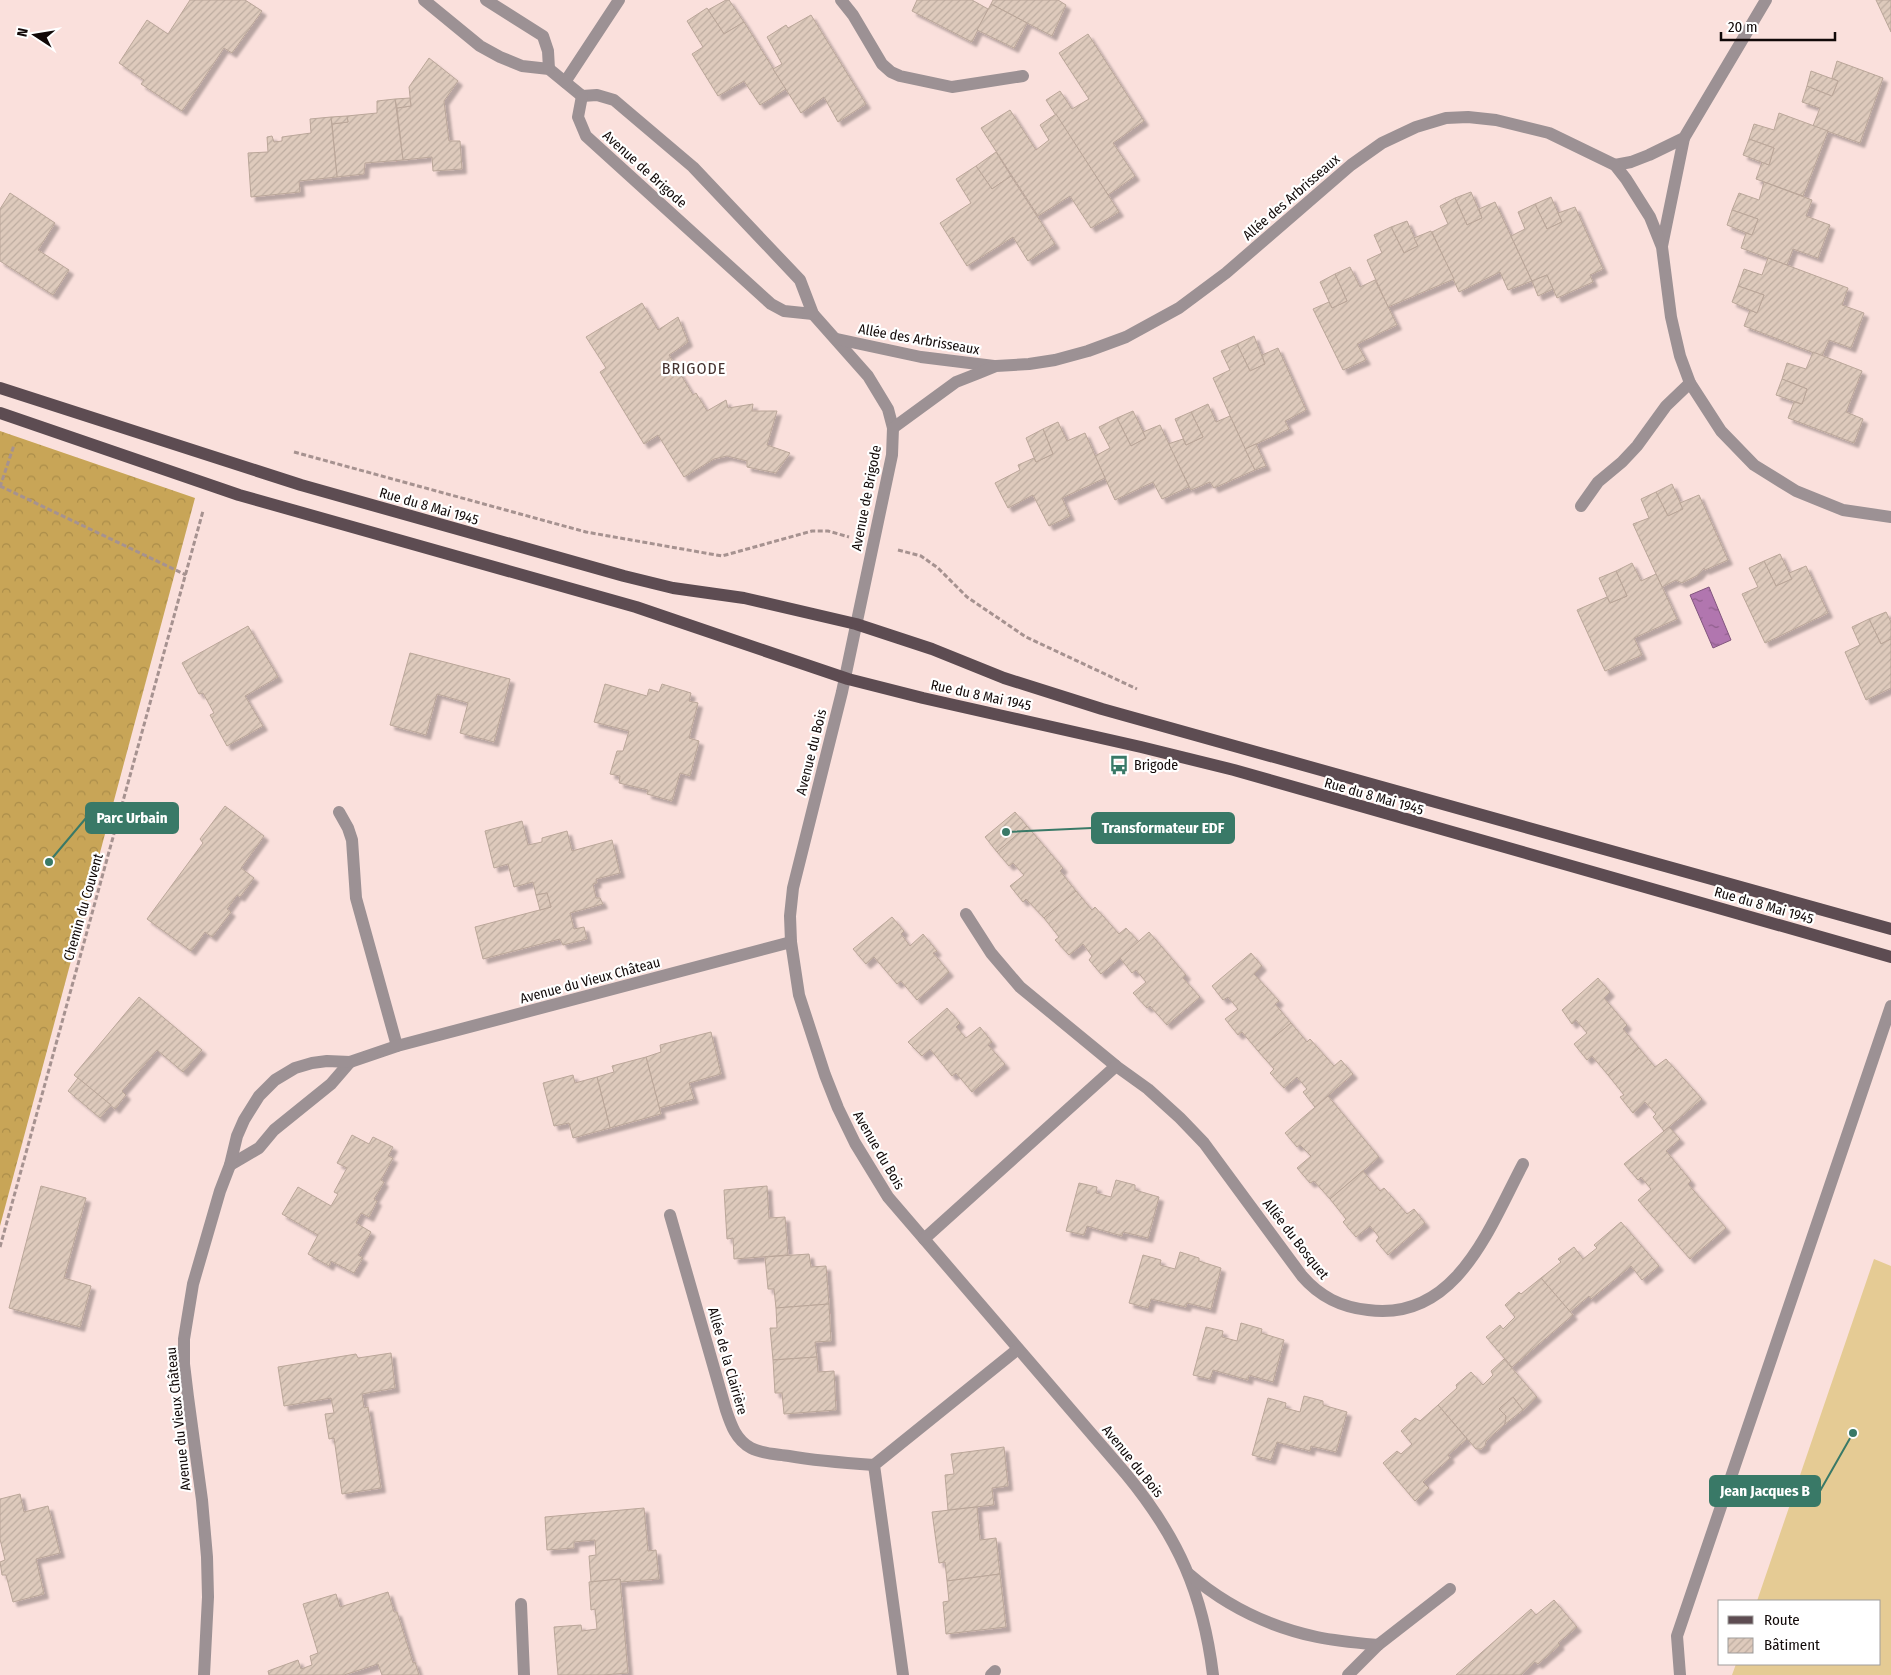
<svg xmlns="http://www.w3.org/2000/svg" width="1891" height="1675" font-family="'Fira Sans Condensed',sans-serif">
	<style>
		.forest { fill: url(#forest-crowns) }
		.pitch { fill: #e5cb94 }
		.water { fill: url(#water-ripples); stroke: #81557d }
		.building { fill: url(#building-hatch); stroke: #baa699; filter: url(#shadow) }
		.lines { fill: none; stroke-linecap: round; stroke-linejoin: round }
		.path { stroke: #a69290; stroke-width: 3; stroke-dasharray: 5 2.5; stroke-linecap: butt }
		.minor { stroke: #9c9194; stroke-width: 12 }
		.major { stroke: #5d4c52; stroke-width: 12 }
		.labels { text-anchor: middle; stroke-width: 4.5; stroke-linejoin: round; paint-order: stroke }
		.street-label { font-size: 14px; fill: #110908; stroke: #fff }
		.poi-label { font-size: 14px; fill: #110908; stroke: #fff; text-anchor: start }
		.quarter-label { font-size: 16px; letter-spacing: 1px; fill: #473330; stroke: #fff }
		.leader { fill: none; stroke: #397967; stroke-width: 2 }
		.callout-dot { fill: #397967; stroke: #fff; stroke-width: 2 }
		.callout { fill: #397967; stroke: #397967; stroke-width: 2 }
		.callout-label { font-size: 15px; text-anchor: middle; font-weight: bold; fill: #fff }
	</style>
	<defs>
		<pattern id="forest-crowns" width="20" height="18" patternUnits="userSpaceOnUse" patternTransform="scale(1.25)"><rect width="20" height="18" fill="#c8a557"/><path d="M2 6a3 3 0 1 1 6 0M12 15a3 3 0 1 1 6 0" fill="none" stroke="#ab8d4a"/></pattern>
		<pattern id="water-ripples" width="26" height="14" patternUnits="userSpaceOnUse" patternTransform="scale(1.25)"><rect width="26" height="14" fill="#b176af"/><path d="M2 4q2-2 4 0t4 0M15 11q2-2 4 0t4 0" fill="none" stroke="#8f5f8c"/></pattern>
		<pattern id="building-hatch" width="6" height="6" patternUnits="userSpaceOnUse" patternTransform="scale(1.25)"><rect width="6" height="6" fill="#decabc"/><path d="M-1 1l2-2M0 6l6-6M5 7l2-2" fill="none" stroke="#bdaca0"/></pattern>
		<filter id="shadow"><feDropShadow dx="4.5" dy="4.5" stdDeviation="1" flood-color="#0004"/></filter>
	</defs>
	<rect width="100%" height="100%" fill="#fae0dc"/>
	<polygon class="forest" points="0,431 195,498 0,1226"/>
	<polygon class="pitch" points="1874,1259 1891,1266 1891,1675 1732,1675 1736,1664 1880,1664 1880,1601 1757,1601"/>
	<polygon class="water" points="1709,587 1731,640 1713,648 1690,595"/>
	<g class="building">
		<polygon points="190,0 245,0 262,11 232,53 224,48 182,111 141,84 144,80 119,63 147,20 168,34"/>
		<polygon points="726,0 729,0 744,22 724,34 708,10"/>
		<polygon points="917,0 972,0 988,9 972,42 912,11"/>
		<polygon points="993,0 1058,0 1066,5 1052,36 991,4"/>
		<polygon points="1876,0 1891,0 1891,32"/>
		<polygon points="991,4 1027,23 1014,48 977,30"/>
		<polygon points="707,8 724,34 744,22 786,89 760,105 744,81 718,96 692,54 703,47 687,21"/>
		<polygon points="811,15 866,104 838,122 824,97 801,113 773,69 782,64 767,37 786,25 788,28"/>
		<polygon points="1088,34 1144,121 1113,143 1135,176 1108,195 1046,100 1060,91 1072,109 1089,99 1059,53"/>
		<polygon points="429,58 458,81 444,101 449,141 460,141 462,169 433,171 432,157 403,160 397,108 411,106 409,87"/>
		<polygon points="1837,61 1883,78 1860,143 1813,126 1820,108 1802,102 1807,86 1832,96 1838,81 1832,78"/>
		<polygon points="1811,71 1838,81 1832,96 1807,86"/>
		<polygon points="410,98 411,106 397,108 395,99"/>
		<polygon points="395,99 403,160 365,163 364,174 337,177 332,124 348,122 347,116 377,113 377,101"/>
		<polygon points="1010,110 1036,150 1049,140 1040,125 1056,114 1119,212 1091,228 1070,196 1038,216 981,128"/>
		<polygon points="1779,113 1828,131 1803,196 1756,179 1762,162 1769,165 1774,148 1749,139 1754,124 1774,130"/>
		<polygon points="347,116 348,122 332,124 331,117"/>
		<polygon points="331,117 337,177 299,181 300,192 251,197 248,153 268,152 267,137 272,136 274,142 282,141 282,137 311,133 310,119"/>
		<polygon points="1749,139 1774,148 1769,165 1743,155"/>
		<polygon points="996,152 1011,176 992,189 976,166"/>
		<polygon points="976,166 992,189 1011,176 1055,244 1028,261 1013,237 967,266 940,223 971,203 956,179"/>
		<polygon points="1764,182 1812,200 1806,216 1830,225 1818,258 1793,249 1787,265 1741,248 1746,233 1752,235 1758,219 1732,210 1739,193 1759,200"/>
		<polygon points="1471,192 1482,218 1467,225 1455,198"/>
		<polygon points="10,193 55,223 38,250 69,270 53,295 0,261 0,209"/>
		<polygon points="1551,197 1562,222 1547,229 1535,204"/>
		<polygon points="1455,198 1467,225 1482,218 1479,209 1495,202 1532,281 1508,290 1500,272 1459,292 1432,232 1448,224 1440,206"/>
		<polygon points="1535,204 1547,229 1562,222 1558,213 1575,207 1603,269 1590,275 1593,282 1557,298 1547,275 1532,281 1511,236 1525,229 1518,212"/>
		<polygon points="1732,210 1758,219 1752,235 1727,225"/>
		<polygon points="1407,221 1418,246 1404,253 1391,227"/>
		<polygon points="1391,227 1404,253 1418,246 1414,238 1431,231 1454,279 1388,307 1367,260 1382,253 1374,235"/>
		<polygon points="1768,258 1848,288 1842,305 1864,313 1851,348 1829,340 1822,356 1744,326 1750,310 1757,313 1764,295 1738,286 1744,269 1762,275"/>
		<polygon points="1350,267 1360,287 1375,280 1397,325 1357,344 1366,360 1343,370 1313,309 1329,302 1332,308 1347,301 1335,274"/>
		<polygon points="1335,274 1347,301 1332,308 1320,282"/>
		<polygon points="1547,275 1553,289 1538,296 1532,281"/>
		<polygon points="1738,286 1764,295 1757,313 1732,302"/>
		<polygon points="642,303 658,330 678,317 688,342 669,355 693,395 696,393 707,411 726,400 728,408 753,404 752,411 777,411 767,445 790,453 776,473 747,467 747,461 727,456 714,459 684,477 658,435 644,444 600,372 606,368 586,337"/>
		<polygon points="1254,336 1265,364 1250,371 1237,344"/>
		<polygon points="1237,344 1250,371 1265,364 1262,355 1278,348 1306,410 1285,421 1289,429 1245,449 1213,378 1230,370 1221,351"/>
		<polygon points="1813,352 1862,371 1846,412 1863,419 1854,443 1788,418 1794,402 1802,404 1807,389 1782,379 1787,363 1806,369"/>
		<polygon points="1782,379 1807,389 1802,404 1776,395"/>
		<polygon points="1208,404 1216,422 1230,416 1255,470 1214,488 1210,482 1191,490 1168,444 1183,439 1186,445 1203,437 1191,412"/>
		<polygon points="1133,411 1146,438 1131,446 1117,418"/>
		<polygon points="1191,412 1203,437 1186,445 1175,419"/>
		<polygon points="1117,418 1131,446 1146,438 1143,432 1160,425 1189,487 1162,499 1153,482 1115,500 1095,456 1110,448 1099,427"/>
		<polygon points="1058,422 1067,441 1085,433 1105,478 1062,498 1070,516 1049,526 1033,495 1008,508 995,483 1020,470 1018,465 1034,458 1036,462 1053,454 1043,429"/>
		<polygon points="1043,429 1053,454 1036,462 1026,438"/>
		<polygon points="1256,444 1266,466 1255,470 1245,449"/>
		<polygon points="1672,484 1683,509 1668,516 1656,492"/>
		<polygon points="1656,492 1668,516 1683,509 1680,503 1699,495 1728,560 1705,570 1704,568 1698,575 1682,583 1676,580 1662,587 1633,524 1649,518 1641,499"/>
		<polygon points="1780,554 1792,579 1776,586 1764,561"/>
		<polygon points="1764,561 1776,586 1792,579 1789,573 1806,566 1828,613 1765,643 1742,594 1758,587 1749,568"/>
		<polygon points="1632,563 1641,581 1656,574 1677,619 1634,638 1642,655 1605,671 1577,610 1607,597 1610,603 1627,596 1616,571"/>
		<polygon points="1616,571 1627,596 1610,603 1599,578"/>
		<polygon points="1886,612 1891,622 1891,639 1881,644 1869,619"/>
		<polygon points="1869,619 1881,644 1891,639 1891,688 1866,700 1845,652 1860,645 1852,627"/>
		<polygon points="248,626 278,677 245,696 263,726 227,746 210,715 214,713 203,693 199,694 182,663"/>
		<polygon points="410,653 510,679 494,742 460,733 468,703 437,694 426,735 390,725"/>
		<polygon points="605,684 647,696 649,689 659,692 662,684 691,693 689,701 698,703 689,738 699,741 690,776 680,773 672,801 647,794 648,790 619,783 620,776 610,774 617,751 623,751 629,731 594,722"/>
		<polygon points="225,806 264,836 241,868 254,878 240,897 237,895 227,909 231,912 212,937 205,932 191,951 147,919 203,843 200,839"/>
		<polygon points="1015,812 1027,826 997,852 985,837"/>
		<polygon points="522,821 528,845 542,842 542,838 567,831 572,851 612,840 620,873 596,879 597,883 593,884 596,898 600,898 603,904 570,913 574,929 584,927 587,939 563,945 560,939 483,959 475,927 551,907 547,893 536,895 533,882 514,887 508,864 494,868 485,831"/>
		<polygon points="1027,826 1063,868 1060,871 1076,891 1044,918 1026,899 1023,902 1010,886 1024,875 1013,863 1009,866 997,852"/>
		<polygon points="1076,891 1092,910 1095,907 1119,934 1126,928 1139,942 1101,974 1089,960 1092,956 1083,944 1069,955 1055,940 1059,937 1044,918"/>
		<polygon points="547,893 551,907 540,910 536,895"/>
		<polygon points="892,917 904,931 901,934 910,946 923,934 937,951 933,953 949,972 917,1000 901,981 897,984 874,957 866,964 853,949"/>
		<polygon points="1149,932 1186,975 1183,978 1200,997 1167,1025 1150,1006 1147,1008 1133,993 1146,982 1136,970 1132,973 1120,958"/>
		<polygon points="1251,953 1262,966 1254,974 1279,1001 1275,1004 1291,1023 1258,1051 1242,1032 1238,1035 1225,1019 1238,1009 1228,997 1223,1000 1212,986"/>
		<polygon points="1598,978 1610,992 1604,998 1627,1025 1623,1029 1639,1048 1608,1075 1592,1056 1587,1060 1574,1044 1587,1033 1576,1020 1572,1024 1562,1010"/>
		<polygon points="139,997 202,1050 183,1072 157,1050 122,1091 126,1095 115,1109 74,1075"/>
		<polygon points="947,1008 960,1023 956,1027 966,1038 980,1027 992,1042 988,1045 1005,1064 972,1092 956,1073 952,1076 930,1049 922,1056 908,1042"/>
		<polygon points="1291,1023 1307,1042 1310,1039 1334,1066 1341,1060 1353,1074 1315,1107 1303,1092 1307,1089 1297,1077 1284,1088 1270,1073 1274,1069 1258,1051"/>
		<polygon points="711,1032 721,1074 689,1083 694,1099 659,1108 646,1057 661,1052 660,1045"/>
		<polygon points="1639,1048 1655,1067 1666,1059 1702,1099 1664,1131 1653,1117 1656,1114 1645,1102 1633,1113 1620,1097 1624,1095 1608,1075"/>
		<polygon points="646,1057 661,1114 610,1128 597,1077 614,1072 612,1066"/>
		<polygon points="573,1075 575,1083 597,1077 610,1128 573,1138 569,1123 554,1126 543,1083"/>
		<polygon points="78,1078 111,1105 100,1118 68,1091"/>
		<polygon points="1328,1096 1379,1157 1330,1199 1314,1181 1310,1183 1297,1168 1311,1156 1300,1145 1297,1147 1285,1133"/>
		<polygon points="1669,1127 1680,1139 1666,1151 1691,1181 1688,1184 1726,1228 1690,1259 1638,1200 1651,1189 1641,1177 1638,1180 1624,1164"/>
		<polygon points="352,1135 369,1144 373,1137 393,1147 388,1156 393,1158 381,1180 384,1182 374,1199 377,1201 369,1217 361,1213 356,1223 371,1232 358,1255 363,1258 354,1273 331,1261 329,1266 308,1254 318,1235 282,1214 298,1187 331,1206 338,1194 334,1192 347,1168 337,1163"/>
		<polygon points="1363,1171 1380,1191 1384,1188 1407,1214 1414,1209 1425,1223 1388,1255 1376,1241 1379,1237 1370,1226 1356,1237 1343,1222 1346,1219 1330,1199"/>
		<polygon points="1116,1180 1135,1185 1135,1190 1159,1197 1148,1238 1123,1232 1122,1236 1087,1226 1084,1235 1066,1231 1079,1183 1097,1187 1096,1193 1111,1197"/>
		<polygon points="41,1186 86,1198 64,1278 91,1286 80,1327 9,1308"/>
		<polygon points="767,1186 769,1218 785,1217 788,1255 734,1259 733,1238 727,1239 724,1190"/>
		<polygon points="1621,1222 1659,1266 1642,1280 1631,1266 1591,1299 1589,1296 1570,1312 1541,1278 1561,1262 1558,1259 1574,1247 1583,1259 1597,1248 1594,1245"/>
		<polygon points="1180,1252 1199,1258 1199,1261 1221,1268 1211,1309 1187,1303 1186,1307 1151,1299 1148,1308 1129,1303 1143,1255 1161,1260 1160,1265 1175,1269"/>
		<polygon points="809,1254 811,1267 826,1266 829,1304 776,1308 774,1289 768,1289 765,1257"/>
		<polygon points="1541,1278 1573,1315 1512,1367 1486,1337 1500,1325 1503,1329 1515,1317 1505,1305 1519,1292 1521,1294"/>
		<polygon points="829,1304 831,1341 815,1342 817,1357 773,1360 770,1328 777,1328 776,1308"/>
		<polygon points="1241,1323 1262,1329 1261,1333 1284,1340 1273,1382 1249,1375 1248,1380 1213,1370 1210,1379 1193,1375 1206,1327 1223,1331 1222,1337 1237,1341"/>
		<polygon points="391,1353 395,1388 362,1394 364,1408 368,1407 381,1488 342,1494 334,1438 329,1439 325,1414 334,1413 331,1398 284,1406 278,1367 356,1354 358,1358"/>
		<polygon points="817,1357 818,1372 834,1371 836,1410 784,1414 782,1393 775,1393 773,1360"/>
		<polygon points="1504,1359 1537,1397 1523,1410 1513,1397 1499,1409 1506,1416 1505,1424 1486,1441 1485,1446 1481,1449 1476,1449 1438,1405 1457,1388 1456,1385 1471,1372 1483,1385 1493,1375 1491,1371"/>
		<polygon points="1304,1396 1323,1401 1323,1405 1347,1412 1336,1452 1311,1446 1310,1451 1277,1442 1271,1460 1252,1455 1268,1398 1286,1403 1285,1408 1300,1412"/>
		<polygon points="1513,1397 1523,1410 1505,1424 1506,1416 1499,1409"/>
		<polygon points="1438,1405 1467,1439 1448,1455 1450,1458 1423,1482 1429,1488 1415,1501 1383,1463 1397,1451 1401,1454 1412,1444 1401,1431 1415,1418 1420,1421"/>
		<polygon points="1004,1447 1008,1486 992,1488 994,1505 948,1510 945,1475 954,1474 951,1454"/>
		<polygon points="20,1494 24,1512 48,1506 60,1553 36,1559 44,1594 13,1602 6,1575 2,1575 0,1562 5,1560 0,1539 0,1499"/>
		<polygon points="977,1507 980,1540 996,1538 1000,1574 947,1581 945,1562 939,1563 932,1512"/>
		<polygon points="644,1508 648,1551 656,1550 659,1579 621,1582 620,1579 591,1582 589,1556 596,1555 595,1540 574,1542 574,1548 547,1550 545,1517"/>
		<polygon points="1000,1574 1006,1627 946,1634 943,1602 949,1601 947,1581"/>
		<polygon points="620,1579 628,1673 603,1675 558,1675 554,1627 581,1625 582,1631 597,1629 595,1609 591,1610 589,1582"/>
		<polygon points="388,1592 394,1612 397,1612 413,1663 415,1662 419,1675 382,1675 378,1664 344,1675 269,1675 268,1671 298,1660 301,1669 312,1665 310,1656 318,1653 303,1604 336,1594 340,1607"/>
		<polygon points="1554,1600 1577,1627 1558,1643 1560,1645 1538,1664 1535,1662 1521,1675 1456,1675 1531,1609 1536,1615"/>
	</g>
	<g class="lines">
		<g class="path">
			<polyline points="294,452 586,532 722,556 812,531 828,531 849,537"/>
			<polyline points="0,486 186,575"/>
			<polyline points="0,487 14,445"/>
			<polyline points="898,550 921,556 938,568 967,597 1026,637 1137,689"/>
			<polyline points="0,1247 203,511"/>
		</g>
		<g class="minor">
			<path d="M424 0 480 46 500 57 522 66 549 69 582 96 597 95 614 100 693 167 800 280 813 314 868 376 888 409 893 428 892 455 842 692 793 888 790 916 791 942 799 995 825 1075 838 1108 855 1143 888 1197 1126 1474C1178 1537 1203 1593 1213 1675"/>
			<polyline points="486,0 543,36 548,51 549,69"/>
			<polyline points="841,0 853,15 882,64 891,72 900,76 952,87 1023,76"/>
			<polyline points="565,82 619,0"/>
			<polyline points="582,96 578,117 586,136 771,304 784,311 813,314"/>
			<polyline points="1615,165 1631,162 1649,155 1684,138 1766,0"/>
			<polyline points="1662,246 1684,138"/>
			<polyline points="837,339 921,357 994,366"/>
			<polyline points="893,428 956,382 979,373 996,366 1029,364 1055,360 1088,351 1126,337 1179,308 1226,273 1351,165 1382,143 1416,127 1446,118 1468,117 1496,120 1549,133 1615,165 1626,179 1650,217 1662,247 1671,317 1680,356 1690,383 1721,431 1754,465 1796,491 1843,510 1891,517"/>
			<polyline points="1581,506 1598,482 1622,462 1637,446 1666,406 1690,383"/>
			<polyline points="339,812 348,828 352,840 356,898 397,1046"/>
			<path d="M966 914 991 953 1020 987 1116 1066 1148 1089 1180 1118 1204 1143 1302 1276C1320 1297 1341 1307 1368 1310 1457 1322 1490 1226 1523 1164"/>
			<polyline points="230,1165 259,1148 274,1130 331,1084 350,1062"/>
			<path d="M670 1215 726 1410C731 1425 736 1440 751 1448 762 1454 777 1454 789 1456 817 1461 845 1463 874 1465"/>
			<polyline points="924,1239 1116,1066"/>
			<path d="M1189 1574C1225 1605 1270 1627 1317 1637 1337 1641 1358 1643 1378 1645L1450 1589"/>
			<polyline points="521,1604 524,1675"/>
			<polyline points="204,1675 208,1597 207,1557 202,1500 188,1397 184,1364 184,1339 193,1284 220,1191 230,1165 237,1136 244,1120 259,1096 275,1080 295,1068 312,1063 327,1061 350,1062 397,1046 791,942"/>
			<polyline points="903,1675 874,1465 1018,1349"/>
			<polyline points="991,1675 995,1671"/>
			<polyline points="1348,1675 1378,1645"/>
			<polyline points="1680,1675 1677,1636 1891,1006"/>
		</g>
		<g class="major">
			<polyline points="0,388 301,485 624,576 673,588 744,598 856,624 932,649 1004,678 1102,709 1891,929"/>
			<polyline points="0,413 239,495 636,607 848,679 923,698 1141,747 1234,770 1891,957"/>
		</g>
	</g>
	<defs>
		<symbol id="bus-bare" viewBox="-9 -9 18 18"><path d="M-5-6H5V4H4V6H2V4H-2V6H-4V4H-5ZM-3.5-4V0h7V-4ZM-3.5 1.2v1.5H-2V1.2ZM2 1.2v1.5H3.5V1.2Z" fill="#397967" stroke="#fff" stroke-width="2.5" paint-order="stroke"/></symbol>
	</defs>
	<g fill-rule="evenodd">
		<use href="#bus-bare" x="1105" y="751" width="28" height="28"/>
	</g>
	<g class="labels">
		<g class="street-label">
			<text transform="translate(645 169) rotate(42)" y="5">Avenue de Brigode</text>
			<text transform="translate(1291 197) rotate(-41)" y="5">Allée des Arbrisseaux</text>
			<text transform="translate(919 339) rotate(10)" y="5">Allée des Arbrisseaux</text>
			<text transform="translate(866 498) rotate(-79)" y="5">Avenue de Brigode</text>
			<text transform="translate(429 506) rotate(16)" y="5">Rue du 8 Mai 1945</text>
			<text transform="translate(981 695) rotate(12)" y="5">Rue du 8 Mai 1945</text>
			<text transform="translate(811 752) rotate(-76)" y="5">Avenue du Bois</text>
			<text transform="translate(1374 796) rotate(16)" y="5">Rue du 8 Mai 1945</text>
			<text transform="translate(1764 905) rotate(16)" y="5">Rue du 8 Mai 1945</text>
			<text transform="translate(83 907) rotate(-74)" y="5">Chemin du Couvent</text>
			<text transform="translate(590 980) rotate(-15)" y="5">Avenue du Vieux Château</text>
			<text transform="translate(879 1150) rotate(60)" y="5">Avenue du Bois</text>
			<text transform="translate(1296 1239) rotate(52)" y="5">Allée du Bosquet</text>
			<text transform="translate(728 1361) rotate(74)" y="5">Allée de la Clairière</text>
			<text transform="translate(178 1419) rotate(-96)" y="5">Avenue du Vieux Château</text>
			<text transform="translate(1133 1461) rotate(51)" y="5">Avenue du Bois</text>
		</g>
		<g class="poi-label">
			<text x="1134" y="770">Brigode</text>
		</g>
		<g class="quarter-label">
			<text x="694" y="374">BRIGODE</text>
		</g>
	</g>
	<path class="leader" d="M49 862L86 818M1006 832L1092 828M1853 1433L1820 1491"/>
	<g class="callout-dot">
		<circle cx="49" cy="862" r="5"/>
		<circle cx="1006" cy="832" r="5"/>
		<circle cx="1853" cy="1433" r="5"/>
	</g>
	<g class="callout">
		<rect x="86" y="803" width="92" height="30" rx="5"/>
		<rect x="1092" y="813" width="142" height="30" rx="5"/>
		<rect x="1710" y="1476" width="110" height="30" rx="5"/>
	</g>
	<g class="callout-label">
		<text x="132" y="823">Parc Urbain</text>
		<text x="1163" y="833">Transformateur EDF</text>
		<text x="1765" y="1496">Jean Jacques B</text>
	</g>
	<rect x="1718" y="1600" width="162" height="65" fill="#ffffff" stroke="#a09d9c"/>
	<rect x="1728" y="1616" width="25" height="8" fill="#5d4c52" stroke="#a09d9c"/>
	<text x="1764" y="1625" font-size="15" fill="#110908">Route</text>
	<rect x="1728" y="1638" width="25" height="15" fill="url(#building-hatch)" stroke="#a09d9c"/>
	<text x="1764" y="1650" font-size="15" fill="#110908">Bâtiment</text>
	<g transform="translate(35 35) rotate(282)" stroke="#ffffff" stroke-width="4" paint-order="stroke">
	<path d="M0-4L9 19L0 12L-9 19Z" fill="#110908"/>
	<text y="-8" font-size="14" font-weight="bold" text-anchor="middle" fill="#110908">N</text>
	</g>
	<path d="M1721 32v8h114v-8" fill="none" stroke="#110908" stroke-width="2.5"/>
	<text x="1728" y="32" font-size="15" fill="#110908" stroke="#ffffff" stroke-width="4" paint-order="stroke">20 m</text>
</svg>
